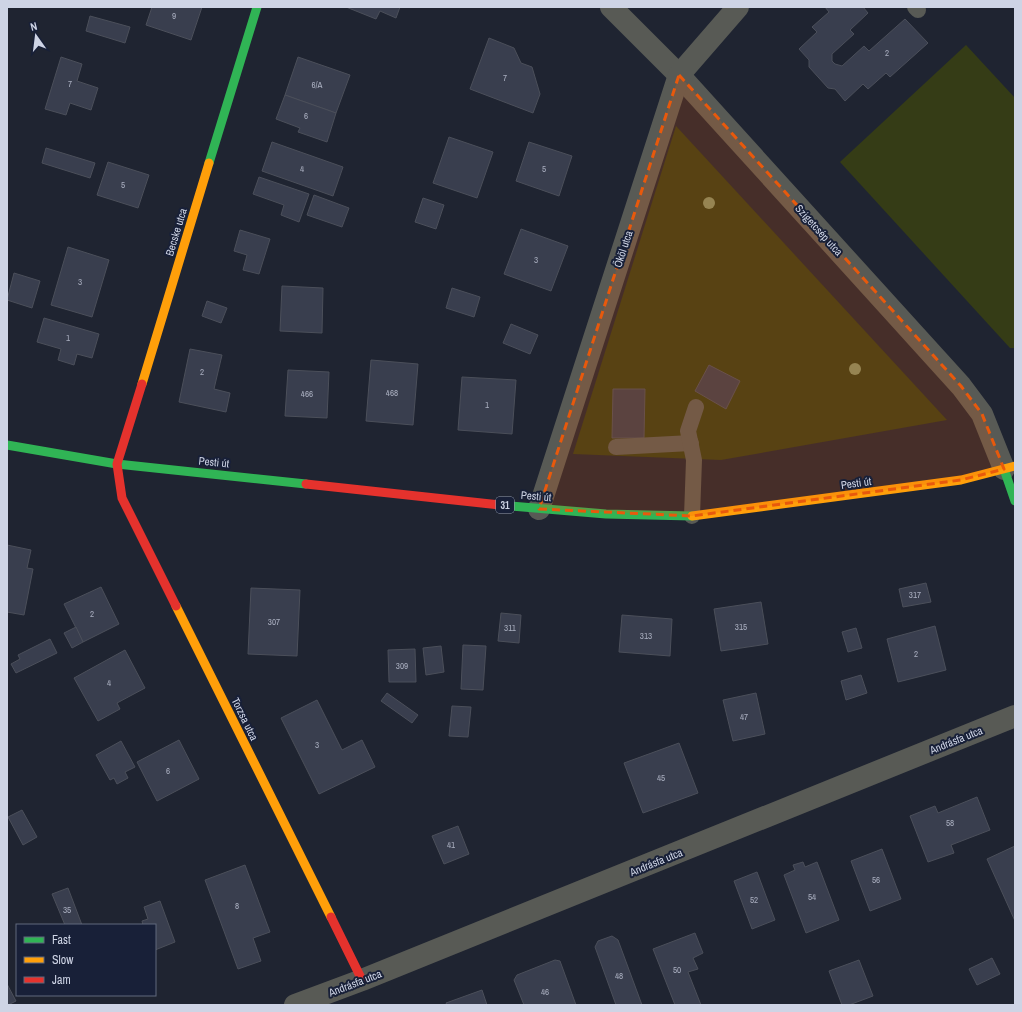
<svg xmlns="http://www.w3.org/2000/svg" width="1022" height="1012" font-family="'Archivo Narrow',sans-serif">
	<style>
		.green { fill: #353c16 }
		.building { fill: #393e4e; stroke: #4b4f5a }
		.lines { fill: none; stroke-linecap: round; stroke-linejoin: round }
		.lane { stroke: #585a55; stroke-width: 16 }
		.street { stroke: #585a55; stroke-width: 22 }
		.fast { stroke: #30b455; stroke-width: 9 }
		.slow { stroke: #ff9f0a; stroke-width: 9 }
		.jam { stroke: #e5322d; stroke-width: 9 }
		.tree { fill: #838f64 }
		.marked { fill: #e8590c; fill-opacity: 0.2; stroke: #e8590c; stroke-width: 3; stroke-dasharray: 8 5; stroke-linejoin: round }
		.labels { text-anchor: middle; stroke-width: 4; stroke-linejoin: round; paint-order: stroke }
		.number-label { font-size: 9px; fill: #a9aebf }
		.shield { fill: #182038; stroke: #979eb1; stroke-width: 1 }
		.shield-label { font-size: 10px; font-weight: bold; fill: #ced4e5 }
		.street-label { font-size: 11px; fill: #ced4e5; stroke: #182038 }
	</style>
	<rect width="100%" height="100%" fill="#1f2431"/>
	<g class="green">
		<polygon points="966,45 1015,98 1015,348 1010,348 840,162"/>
		<polygon points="676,126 947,420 721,460 573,454"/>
	</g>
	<g class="building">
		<polygon points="152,7 202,7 191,40 146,25"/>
		<polygon points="346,7 400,7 396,18 380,11 376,19"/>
		<polygon points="825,7 863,7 868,13 850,30 854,34 832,54 832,61 835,64 842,66 864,46 869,51 905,19 928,43 890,77 886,73 868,89 863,84 845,101 835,89 828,88 809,67 809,60 799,49 817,32 812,27 829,12"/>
		<polygon points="90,16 130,27 125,43 86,31"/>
		<polygon points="489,38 514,48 521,63 532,67 540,94 533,113 470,89"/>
		<polygon points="61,57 82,64 77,81 98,88 91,110 70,103 66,115 45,109"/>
		<polygon points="298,57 350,75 336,113 285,95"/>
		<polygon points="285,95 336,113 327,142 298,132 300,128 276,119"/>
		<polygon points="449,137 493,152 477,198 433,183"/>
		<polygon points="272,142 343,167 333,196 262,171"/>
		<polygon points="529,142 572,156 559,196 516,181"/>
		<polygon points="46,148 95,163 90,178 42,163"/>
		<polygon points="108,162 149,175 138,208 97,195"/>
		<polygon points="259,177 309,194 299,222 281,215 284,205 253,194"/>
		<polygon points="314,195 349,208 342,227 307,215"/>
		<polygon points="423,198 444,205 436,229 415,222"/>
		<polygon points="521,229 568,246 551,291 504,274"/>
		<polygon points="240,230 270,239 259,274 243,270 247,255 234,251"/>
		<polygon points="68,247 109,260 92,317 51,305"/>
		<polygon points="14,273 40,281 32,308 7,300"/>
		<polygon points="282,286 323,288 322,333 280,331"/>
		<polygon points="452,288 480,297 474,317 446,308"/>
		<polygon points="207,301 227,308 221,323 202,316"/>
		<polygon points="44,318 99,334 92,358 77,354 74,365 58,360 61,349 37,342"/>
		<polygon points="511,324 538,335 530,354 503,343"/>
		<polygon points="190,349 222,355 214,389 230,393 226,412 179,402"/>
		<polygon points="371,360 418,364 413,425 366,421"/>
		<polygon points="709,365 740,381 726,409 695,391"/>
		<polygon points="288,370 329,372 327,418 285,416"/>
		<polygon points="462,377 516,380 512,434 458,430"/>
		<polygon points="613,389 645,389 644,438 612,438"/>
		<polygon points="7,545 31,550 27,568 33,569 24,615 7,612"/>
		<polygon points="926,583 931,602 903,607 899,589"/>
		<polygon points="101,587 119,624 83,642 64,604"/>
		<polygon points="251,588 300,590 297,656 248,654"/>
		<polygon points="761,602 768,644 721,651 714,609"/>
		<polygon points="501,613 521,615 519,643 498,641"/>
		<polygon points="622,615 672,619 670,656 619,652"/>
		<polygon points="935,626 946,670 898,682 887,639"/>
		<polygon points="76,627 83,642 72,648 64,633"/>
		<polygon points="856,628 862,648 848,652 842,632"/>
		<polygon points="50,639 57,653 16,673 11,664 20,659 18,655"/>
		<polygon points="463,645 486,646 483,690 461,689"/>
		<polygon points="441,646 444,672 426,675 423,648"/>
		<polygon points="415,649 416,682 389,682 388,650"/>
		<polygon points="125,650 145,688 117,703 120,709 98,721 74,678"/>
		<polygon points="861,675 867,693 846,700 841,681"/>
		<polygon points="387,693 418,715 412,723 381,701"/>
		<polygon points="756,693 765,734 733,741 723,700"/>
		<polygon points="317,700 342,750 362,740 375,767 319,794 281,718"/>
		<polygon points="452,706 471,707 468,737 449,736"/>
		<polygon points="179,740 199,779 157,801 137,762"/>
		<polygon points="121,741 135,767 125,772 128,778 117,784 114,778 110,780 96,755"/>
		<polygon points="679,743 698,793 643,813 624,763"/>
		<polygon points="977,797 990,830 951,845 954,853 928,862 910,816 935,806 938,813"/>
		<polygon points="22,810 37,837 23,845 8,817"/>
		<polygon points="458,826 469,854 444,864 432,836"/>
		<polygon points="1015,846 1015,921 987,859"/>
		<polygon points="882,849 901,899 870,911 851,861"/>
		<polygon points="803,862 805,867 817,862 839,920 806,933 784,875 795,870 793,865"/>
		<polygon points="245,865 270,932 253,938 261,961 238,969 205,880"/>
		<polygon points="757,872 775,920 752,929 734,881"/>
		<polygon points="68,888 82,925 65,925 52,894"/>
		<polygon points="160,901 175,942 155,950 155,925 143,925 142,921 148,919 144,907"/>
		<polygon points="695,933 703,953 693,958 698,969 688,972 701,1005 675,1005 653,949"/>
		<polygon points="612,936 618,940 642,1005 616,1005 595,947 598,941"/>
		<polygon points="992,958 1000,974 977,985 969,969"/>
		<polygon points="555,960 560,961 576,1005 524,1005 514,980 517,975"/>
		<polygon points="859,960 873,996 849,1005 842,1005 829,971"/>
		<polygon points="7,984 16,1001 8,1005 7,1005"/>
		<polygon points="482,990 487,1005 447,1005 446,1003"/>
	</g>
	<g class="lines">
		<g class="lane">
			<polyline points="915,7 918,10"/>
			<polyline points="616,447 691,443"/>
			<polyline points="692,516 694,460 688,431 696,407"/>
		</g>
		<g class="street">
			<polyline points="611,7 679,75 961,386 982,414 1004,469"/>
			<polyline points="539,509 679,75 738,7"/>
			<polyline points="295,1005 362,980 1015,716"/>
		</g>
		<g class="fast">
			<polyline points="209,163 257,7"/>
			<polyline points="7,445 117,464 306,484"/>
			<polyline points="1004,469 1015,501"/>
			<polyline points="500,505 606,514 692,516"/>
		</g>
		<g class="slow">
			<polyline points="142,384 209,163"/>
			<polyline points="692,516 961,480 1015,466"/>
			<polyline points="176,606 331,917"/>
		</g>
		<g class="jam">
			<polyline points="142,384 117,464 122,498 176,606"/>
			<polyline points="306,484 500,505"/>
			<polyline points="331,917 362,980"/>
		</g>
	</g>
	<g class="tree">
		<circle cx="709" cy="203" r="6"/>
		<circle cx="855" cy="369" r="6"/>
	</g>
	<path class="marked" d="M679 75 961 386 982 414 1004 469 961 480 692 516 539 509Z"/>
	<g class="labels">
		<g class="number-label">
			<text x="174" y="19">9</text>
			<text x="887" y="56">2</text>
			<text x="505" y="81">7</text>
			<text x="70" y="87">7</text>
			<text x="317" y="88">6/A</text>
			<text x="306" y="119">6</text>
			<text x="302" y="172">4</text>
			<text x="544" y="172">5</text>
			<text x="123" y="188">5</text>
			<text x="536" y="263">3</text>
			<text x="80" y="285">3</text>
			<text x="68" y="341">1</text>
			<text x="202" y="375">2</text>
			<text x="392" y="396">468</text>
			<text x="307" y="397">466</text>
			<text x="487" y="408">1</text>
			<text x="915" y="598">317</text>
			<text x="92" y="617">2</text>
			<text x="274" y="625">307</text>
			<text x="741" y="630">315</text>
			<text x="510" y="631">311</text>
			<text x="646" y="639">313</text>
			<text x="916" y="657">2</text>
			<text x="402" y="669">309</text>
			<text x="109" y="686">4</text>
			<text x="744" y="720">47</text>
			<text x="317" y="748">3</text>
			<text x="168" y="774">6</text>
			<text x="661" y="781">45</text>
			<text x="950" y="826">58</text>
			<text x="451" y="848">41</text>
			<text x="876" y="883">56</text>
			<text x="812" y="900">54</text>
			<text x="754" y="903">52</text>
			<text x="237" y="909">8</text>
			<text x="67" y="913">35</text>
			<text x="677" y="973">50</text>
			<text x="619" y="979">48</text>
			<text x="545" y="995">46</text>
		</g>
		<rect class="shield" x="496" y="497" width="18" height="16" rx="3"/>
		<g class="shield-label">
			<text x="505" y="509">31</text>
		</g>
		<g class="street-label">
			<text transform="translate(819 230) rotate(48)" y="4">Szigetcsép utca</text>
			<text transform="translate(176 232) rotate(-73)" y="4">Becske utca</text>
			<text transform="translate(623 249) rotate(-72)" y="4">Ököl utca</text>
			<text transform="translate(214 462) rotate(6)" y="4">Pesti út</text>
			<text transform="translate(856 483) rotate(-8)" y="4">Pesti út</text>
			<text transform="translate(536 496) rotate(5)" y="4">Pesti út</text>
			<text transform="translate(245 719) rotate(64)" y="4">Torzsa utca</text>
			<text transform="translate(956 740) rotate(-22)" y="4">Andrásfa utca</text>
			<text transform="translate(656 862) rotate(-22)" y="4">Andrásfa utca</text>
			<text transform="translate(355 983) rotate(-21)" y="4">Andrásfa utca</text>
		</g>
	</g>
	<rect width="1022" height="1012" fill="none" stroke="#ced4e5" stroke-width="16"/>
	<rect x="16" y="924" width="140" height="72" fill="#182038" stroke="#61687d"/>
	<rect x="24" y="937" width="20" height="6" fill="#30b455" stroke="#61687d"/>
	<text x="52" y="944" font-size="12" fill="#ced4e5">Fast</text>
	<rect x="24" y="957" width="20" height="6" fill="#ff9f0a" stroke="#61687d"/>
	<text x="52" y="964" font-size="12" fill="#ced4e5">Slow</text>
	<rect x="24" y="977" width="20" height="6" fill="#e5322d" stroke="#61687d"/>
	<text x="52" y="984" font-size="12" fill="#ced4e5">Jam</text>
	<g transform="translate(36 36) rotate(346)" stroke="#182038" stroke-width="3" paint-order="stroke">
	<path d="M0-3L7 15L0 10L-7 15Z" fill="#ced4e5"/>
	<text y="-6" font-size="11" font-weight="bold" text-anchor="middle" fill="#ced4e5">N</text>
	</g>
</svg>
